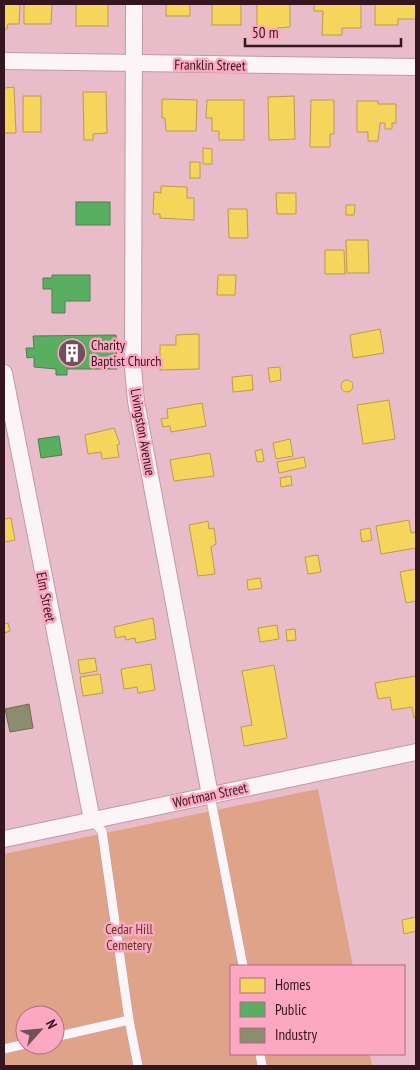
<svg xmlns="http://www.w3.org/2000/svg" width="420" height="1070" font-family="'PT Sans Narrow',sans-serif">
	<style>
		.green { fill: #dfa389; fill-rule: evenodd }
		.homes { fill: #f6d55c; stroke: #bc9b4a }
		.public { fill: #5aae61; stroke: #4f804e }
		.industry { fill: #8c8c6e; stroke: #726857 }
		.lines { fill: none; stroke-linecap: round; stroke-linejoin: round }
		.service-casing { stroke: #be9ba6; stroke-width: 10 }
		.minor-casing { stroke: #be9ba6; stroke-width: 18 }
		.service { stroke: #fcf5f7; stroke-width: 9 }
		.minor { stroke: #fcf5f7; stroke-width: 16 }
		.labels { text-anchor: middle; stroke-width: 5; stroke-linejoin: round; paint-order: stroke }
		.street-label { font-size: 14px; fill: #341520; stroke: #fda8c3 }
		.poi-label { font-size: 14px; fill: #341520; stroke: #fda8c3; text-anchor: start }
		.park-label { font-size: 14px; fill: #623d1e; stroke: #fda8c3 }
	</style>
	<rect width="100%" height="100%" fill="#e9bcca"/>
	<path class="green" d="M318 789 353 966H231V1054H370L372 1066H4V854ZM25 1015H55V1045H25Z"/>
	<g class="homes">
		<polygon points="4,4 20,4 19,24 8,24 7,29 4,29"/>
		<polygon points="24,4 52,4 51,24 24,24"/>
		<rect x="76" y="4" width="32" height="22"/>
		<rect x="166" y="4" width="24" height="12"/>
		<rect x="212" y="4" width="29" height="21"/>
		<polygon points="257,4 290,4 290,27 277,28 277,33 263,33 263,28 257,28"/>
		<polygon points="314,4 361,4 361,28 342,28 342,35 322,35 323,11 314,11"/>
		<polygon points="375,4 416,4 416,19 398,19 398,25 375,25"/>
		<polygon points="14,87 16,133 4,133 4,88"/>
		<polygon points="83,92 106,92 107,133 93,134 93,140 84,140"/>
		<rect x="23" y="96" width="18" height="36"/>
		<polygon points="294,96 295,139 269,140 268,97"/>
		<polygon points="162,99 197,100 196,131 166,131 165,118 162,118"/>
		<polygon points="207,100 244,100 244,140 219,140 219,131 212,131 212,118 206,118"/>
		<polygon points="311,100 334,100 334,134 330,134 330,147 310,147"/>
		<polygon points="357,101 378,101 378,104 396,104 396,123 392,123 392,129 385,129 385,123 380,123 378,141 368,141 368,132 357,132"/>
		<polygon points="203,148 212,149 212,164 203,164"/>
		<rect x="190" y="162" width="10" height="16"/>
		<polygon points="161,186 187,187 187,198 194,198 194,220 160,218 160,214 153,214 154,192 161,193"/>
		<polygon points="276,193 296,193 296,214 277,214"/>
		<polygon points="346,205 355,205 354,215 346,215"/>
		<polygon points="228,209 247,209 248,238 229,238"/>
		<polygon points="346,240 368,240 369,273 347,273"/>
		<polygon points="325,250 344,250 345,274 325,274"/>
		<polygon points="218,275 236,275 235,295 217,295"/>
		<polygon points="380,329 384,353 353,358 350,335"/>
		<polygon points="199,334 199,369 160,370 160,345 176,345 176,335"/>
		<polygon points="280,367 281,380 270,382 268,368"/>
		<polygon points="252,375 253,390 233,392 232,377"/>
		<circle cx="347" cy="386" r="6"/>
		<polygon points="389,400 395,439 363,444 357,405"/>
		<polygon points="202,403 206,426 171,432 170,426 163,427 161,419 168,418 167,409"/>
		<polygon points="114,428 120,444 117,445 119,457 102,459 101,452 88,454 85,435"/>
		<polygon points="290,439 293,456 276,459 273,443"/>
		<polygon points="262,449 264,461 257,462 255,451"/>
		<polygon points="210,453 214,476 174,481 170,460"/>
		<polygon points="304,457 306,467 279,473 277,462"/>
		<polygon points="291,476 292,485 281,487 280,478"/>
		<polygon points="11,518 15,540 4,542 4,519"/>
		<polygon points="409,520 411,533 416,532 416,548 381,554 376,526"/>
		<polygon points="208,521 209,529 214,528 216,544 211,547 215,574 198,576 189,525"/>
		<polygon points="370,528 372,540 362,542 360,530"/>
		<polygon points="318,555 321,572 308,574 305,557"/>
		<polygon points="416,569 416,601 406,603 400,572"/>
		<polygon points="260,578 262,588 248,590 247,580"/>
		<polygon points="153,618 156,639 136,643 135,638 126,640 125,636 116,638 114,627"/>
		<polygon points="8,623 10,631 4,633 4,624"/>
		<polygon points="277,625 279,639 260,642 258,628"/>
		<polygon points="295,629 296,640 287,641 286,630"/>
		<polygon points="95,658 97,671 80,674 78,660"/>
		<polygon points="151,664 155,690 138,693 137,687 124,689 121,669"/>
		<polygon points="274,665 287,738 244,746 241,727 252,725 242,671"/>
		<polygon points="100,674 103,693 83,696 80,677"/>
		<polygon points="416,676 416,717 414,718 412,707 392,710 390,697 378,699 375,683"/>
		<polygon points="416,917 416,931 404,934 402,920"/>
	</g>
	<g class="public">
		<rect x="76" y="202" width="34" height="23"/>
		<polygon points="52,275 90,275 90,301 65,301 65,313 52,313 52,289 43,289 43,278 52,278"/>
		<polygon points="116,335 117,369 67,369 67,375 56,375 56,369 34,367 34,357 27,358 26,348 34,348 33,336"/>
		<polygon points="59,436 62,455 41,458 38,439"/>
	</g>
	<polygon class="industry" points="29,704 33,728 10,732 5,709"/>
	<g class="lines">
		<defs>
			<g id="service">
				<polyline points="210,795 243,966"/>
				<polyline points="129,1020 138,1066"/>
				<polyline points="55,1037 129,1020 102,831 92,820"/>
				<polyline points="4,1049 25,1044"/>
				<polyline points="260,1054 262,1066"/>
			</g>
			<g id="minor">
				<polyline points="134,4 133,368 136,401 210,795"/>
				<polyline points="4,61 416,67"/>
				<polyline points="4,373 92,820"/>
				<polyline points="4,839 416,752"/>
			</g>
		</defs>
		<use href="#service" class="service-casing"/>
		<use href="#minor" class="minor-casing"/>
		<use href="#service" class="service"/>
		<use href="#minor" class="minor"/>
	</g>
	<defs>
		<symbol id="building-disc" viewBox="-11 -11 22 22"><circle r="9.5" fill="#734f5c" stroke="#fda8c3"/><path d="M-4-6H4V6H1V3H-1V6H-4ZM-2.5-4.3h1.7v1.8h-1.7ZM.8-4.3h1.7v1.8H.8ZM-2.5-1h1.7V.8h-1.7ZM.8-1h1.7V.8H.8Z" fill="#fff"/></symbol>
	</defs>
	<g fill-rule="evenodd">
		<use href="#building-disc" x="56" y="337" width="32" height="32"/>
	</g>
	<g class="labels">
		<g class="street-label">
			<text transform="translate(210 65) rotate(1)" y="5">Franklin Street</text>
			<text transform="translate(143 432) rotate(80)" y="5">Livingston Avenue</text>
			<text transform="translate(46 597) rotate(79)" y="5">Elm Street</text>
			<text transform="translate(210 795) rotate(-12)" y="5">Wortman Street</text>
		</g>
		<g class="poi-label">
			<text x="91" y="350">Charity<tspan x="91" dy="16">Baptist Church</tspan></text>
		</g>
		<g class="park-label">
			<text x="129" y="934">Cedar Hill<tspan x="129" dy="16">Cemetery</tspan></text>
		</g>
	</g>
	<rect width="420" height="1070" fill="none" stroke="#341520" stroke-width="10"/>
	<rect x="230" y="965" width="175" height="90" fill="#fda8c3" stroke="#ad6d82"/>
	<rect x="240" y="978" width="25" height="15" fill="#f6d55c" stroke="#ad6d82"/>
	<text x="275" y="990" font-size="15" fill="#341520">Homes</text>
	<rect x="240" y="1002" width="25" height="15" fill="#5aae61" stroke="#ad6d82"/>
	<text x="275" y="1015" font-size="15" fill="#341520">Public</text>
	<rect x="240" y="1028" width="25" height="15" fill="#8c8c6e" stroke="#ad6d82"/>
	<text x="275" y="1040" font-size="15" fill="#341520">Industry</text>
	<g transform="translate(40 1030) rotate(63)"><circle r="24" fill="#fda8c3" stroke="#ad6d82"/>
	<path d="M0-4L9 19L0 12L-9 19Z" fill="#734f5c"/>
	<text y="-8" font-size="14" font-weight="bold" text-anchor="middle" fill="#341520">N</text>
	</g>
	<path d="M245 38v8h156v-8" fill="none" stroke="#341520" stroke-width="2.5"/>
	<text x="252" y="38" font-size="15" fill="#341520" stroke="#fda8c3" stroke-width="4" paint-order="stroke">50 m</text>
</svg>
